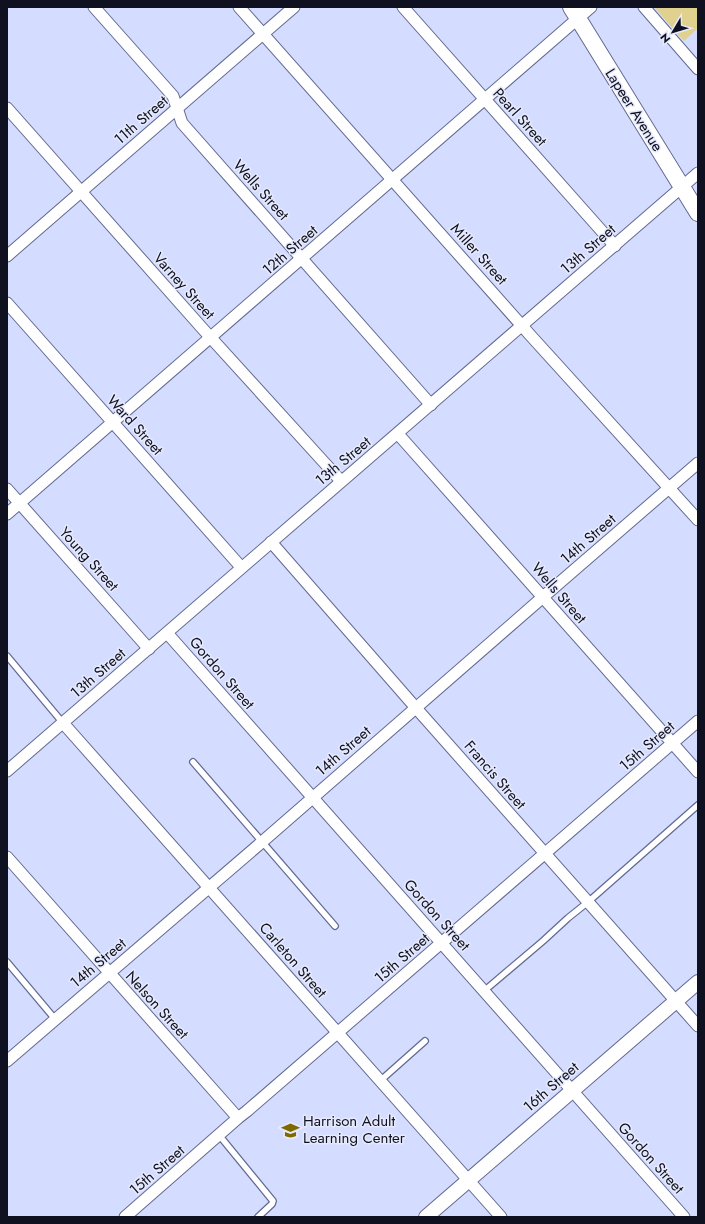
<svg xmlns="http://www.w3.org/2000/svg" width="705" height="1224" font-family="Jost,sans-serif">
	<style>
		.green { fill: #e1d18f }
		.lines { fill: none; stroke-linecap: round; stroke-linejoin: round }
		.service-casing { stroke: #636a91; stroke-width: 8 }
		.minor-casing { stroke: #636a91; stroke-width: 13 }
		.tertiary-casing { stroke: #636a91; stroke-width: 16 }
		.secondary-casing { stroke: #636a91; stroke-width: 18 }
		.service { stroke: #fff; stroke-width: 5.5 }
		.minor { stroke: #fff; stroke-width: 11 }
		.tertiary { stroke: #fff; stroke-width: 14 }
		.secondary { stroke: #fff; stroke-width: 16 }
		.labels { text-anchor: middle; stroke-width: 3; stroke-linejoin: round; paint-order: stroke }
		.street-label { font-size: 15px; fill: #0f1120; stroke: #e6eafc }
		.poi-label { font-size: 15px; fill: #0f1120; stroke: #e6eafc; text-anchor: start }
	</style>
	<rect width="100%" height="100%" fill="#d4dcff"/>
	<polygon class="green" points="654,7 698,7 698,28 684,41"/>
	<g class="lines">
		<defs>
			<g id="service">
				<polyline points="7,656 63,723"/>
				<polyline points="193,762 335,926"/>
				<polyline points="7,962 55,1019"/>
				<polyline points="484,991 543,941 568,918 588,902 698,805"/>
				<polyline points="380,1081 425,1041"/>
				<polyline points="219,1135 273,1201 272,1204 258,1217"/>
			</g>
			<g id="minor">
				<polyline points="94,7 173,96 182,123 431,405"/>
				<polyline points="239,7 531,336 698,520"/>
				<polyline points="403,7 615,246"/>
				<polyline points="644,7 698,69"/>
				<polyline points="7,108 202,328 341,481"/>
				<polyline points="7,256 294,7"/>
				<polyline points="7,303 241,567"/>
				<polyline points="398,434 698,772"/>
				<polyline points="7,489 149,649"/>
				<polyline points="7,514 591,7"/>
				<polyline points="271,542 416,708 698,1026"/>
				<polyline points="167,633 684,1217"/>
				<polyline points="63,723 501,1217"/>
				<polyline points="7,771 698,173"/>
				<polyline points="7,857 238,1118"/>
				<polyline points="7,1061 262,842 543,597 698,463"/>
				<polyline points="125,1217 238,1118 247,1111 698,721"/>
			</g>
			<polyline id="tertiary" points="426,1217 698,982"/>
			<polyline id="secondary" points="571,7 698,213"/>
		</defs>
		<use href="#service" class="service-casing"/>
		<use href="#minor" class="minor-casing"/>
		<use href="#tertiary" class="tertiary-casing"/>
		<use href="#secondary" class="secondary-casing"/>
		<use href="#service" class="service"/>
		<use href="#minor" class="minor"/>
		<use href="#tertiary" class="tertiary"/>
		<use href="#secondary" class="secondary"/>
	</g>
	<defs>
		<symbol id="school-bare" viewBox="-9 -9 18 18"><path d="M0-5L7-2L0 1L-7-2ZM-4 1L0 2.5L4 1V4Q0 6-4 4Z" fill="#7d6900" stroke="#e6eafc" stroke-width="2.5" paint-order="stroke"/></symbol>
	</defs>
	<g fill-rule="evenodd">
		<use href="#school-bare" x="278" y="1118" width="25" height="25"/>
	</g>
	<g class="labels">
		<g class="street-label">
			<text transform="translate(634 110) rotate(58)" y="5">Lapeer Avenue</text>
			<text transform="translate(520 117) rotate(48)" y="5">Pearl Street</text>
			<text transform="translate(141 120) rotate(-41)" y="5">11th Street</text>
			<text transform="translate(261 190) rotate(48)" y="5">Wells Street</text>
			<text transform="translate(588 249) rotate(-41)" y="5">13th Street</text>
			<text transform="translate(290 250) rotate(-41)" y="5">12th Street</text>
			<text transform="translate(479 254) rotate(48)" y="5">Miller Street</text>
			<text transform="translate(184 286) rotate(48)" y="5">Varney Street</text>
			<text transform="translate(135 425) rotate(48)" y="5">Ward Street</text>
			<text transform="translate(343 461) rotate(-40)" y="5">13th Street</text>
			<text transform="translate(588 539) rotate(-41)" y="5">14th Street</text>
			<text transform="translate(89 559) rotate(48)" y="5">Young Street</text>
			<text transform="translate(559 593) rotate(49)" y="5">Wells Street</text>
			<text transform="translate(98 673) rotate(-41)" y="5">13th Street</text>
			<text transform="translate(222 673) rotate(49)" y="5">Gordon Street</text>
			<text transform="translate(647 746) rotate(-41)" y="5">15th Street</text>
			<text transform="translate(343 751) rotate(-41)" y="5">14th Street</text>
			<text transform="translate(495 775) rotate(49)" y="5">Francis Street</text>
			<text transform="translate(437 915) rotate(48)" y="5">Gordon Street</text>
			<text transform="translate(402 958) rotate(-41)" y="5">15th Street</text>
			<text transform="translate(293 960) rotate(49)" y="5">Carleton Street</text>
			<text transform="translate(98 963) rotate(-40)" y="5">14th Street</text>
			<text transform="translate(157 1005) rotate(48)" y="5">Nelson Street</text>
			<text transform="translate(551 1087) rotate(-41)" y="5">16th Street</text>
			<text transform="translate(651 1158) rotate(48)" y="5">Gordon Street</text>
			<text transform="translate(157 1170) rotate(-41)" y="5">15th Street</text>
		</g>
		<g class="poi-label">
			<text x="303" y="1126">Harrison Adult<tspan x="303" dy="17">Learning Center</tspan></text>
		</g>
	</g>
	<rect width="705" height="1224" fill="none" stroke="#0f1120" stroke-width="16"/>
	<g transform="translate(673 32) rotate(232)" stroke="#e6eafc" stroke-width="3" paint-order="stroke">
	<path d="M0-3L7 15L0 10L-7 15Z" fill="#0f1120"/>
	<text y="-6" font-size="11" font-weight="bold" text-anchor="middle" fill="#0f1120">N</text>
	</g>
</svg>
